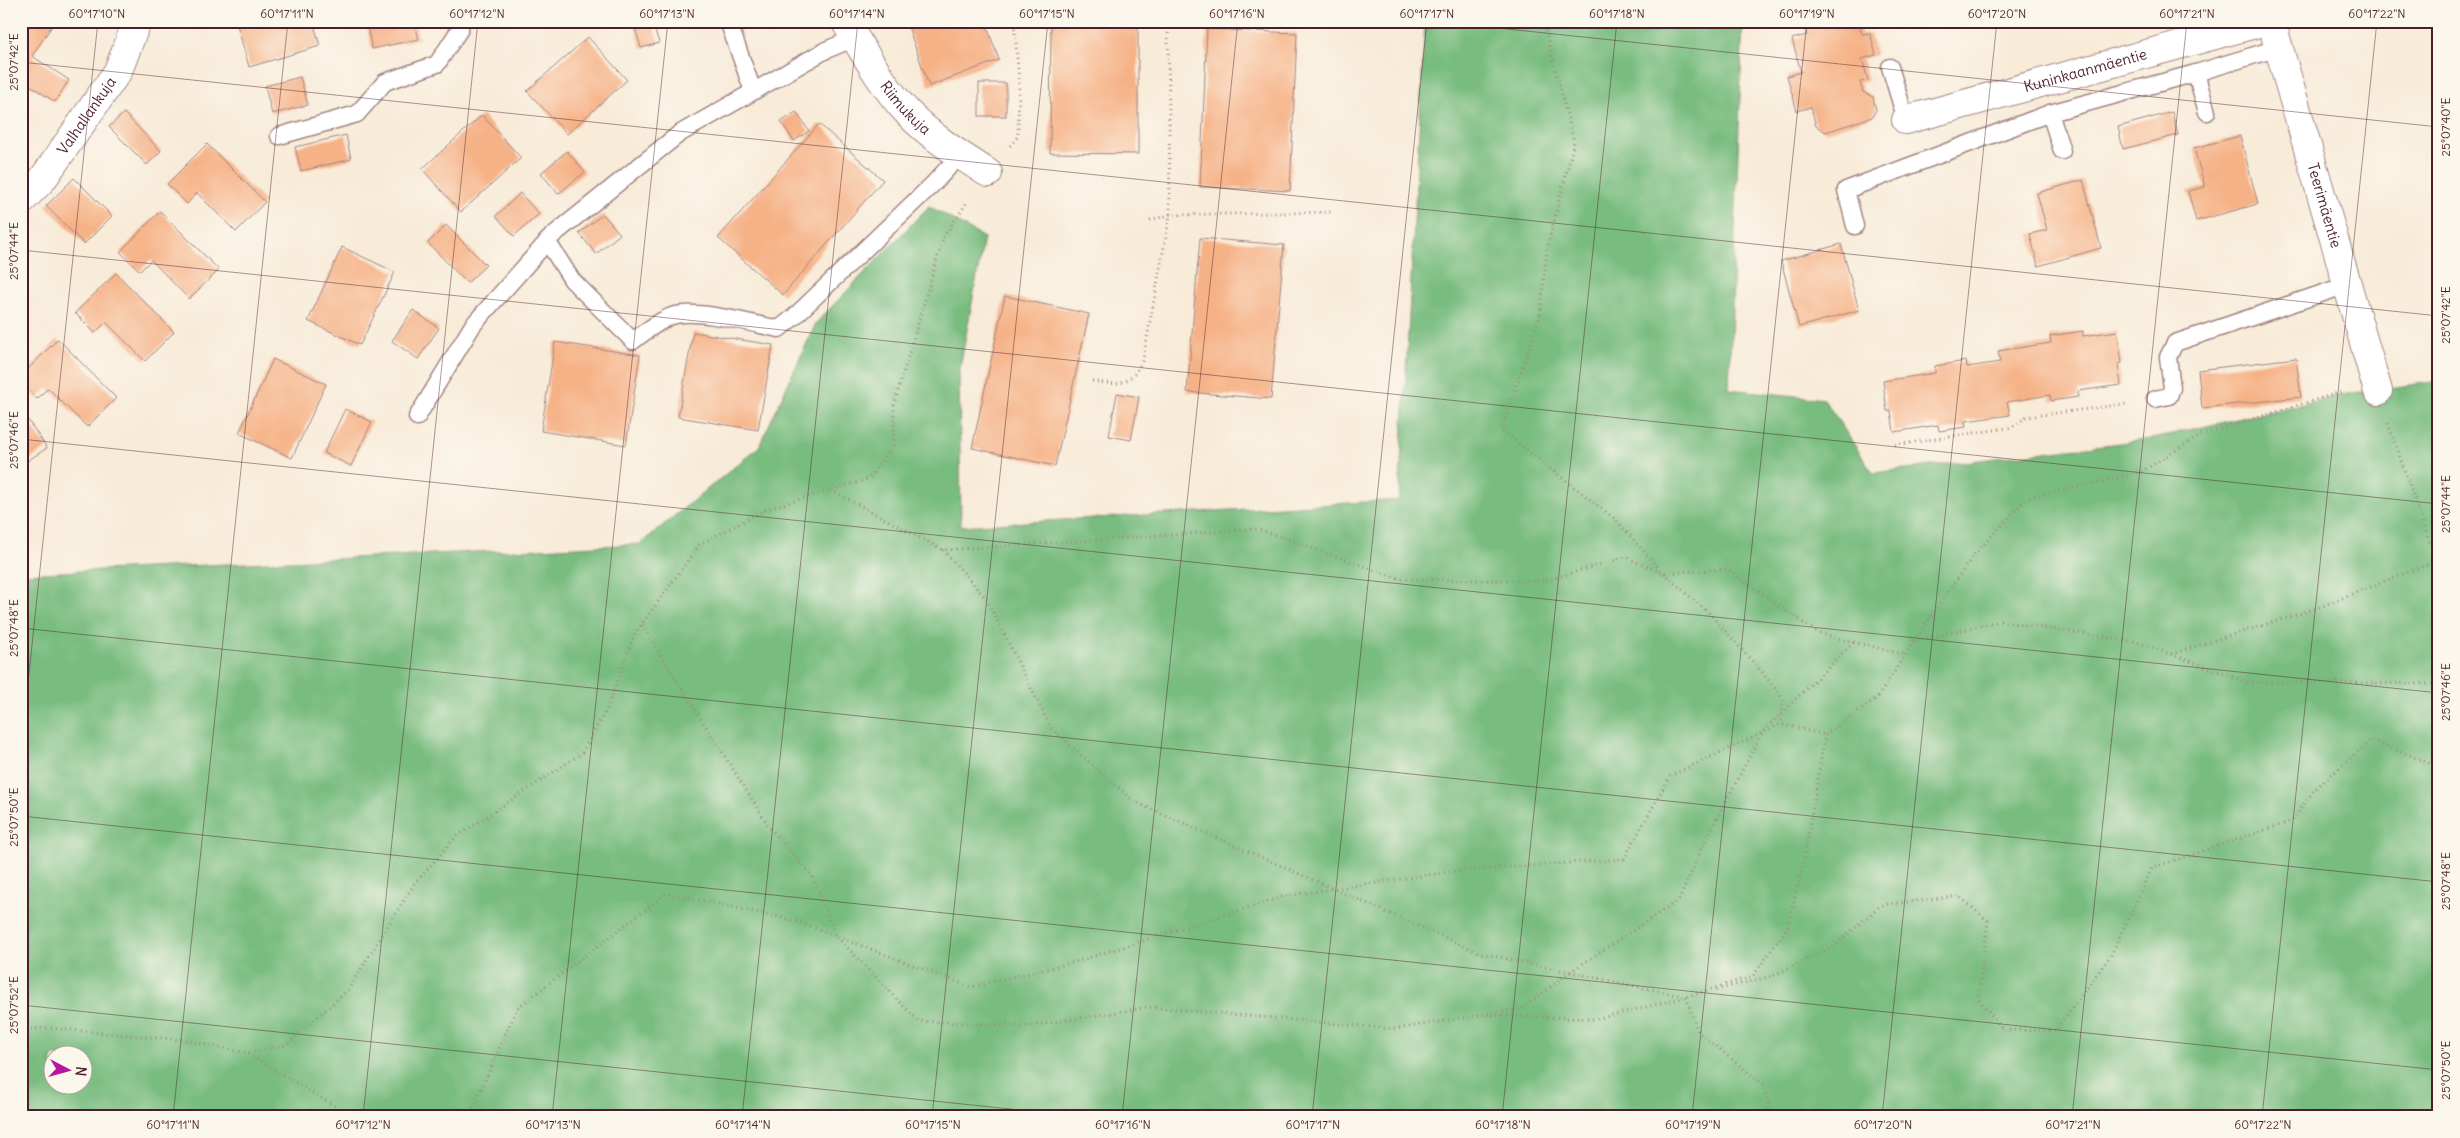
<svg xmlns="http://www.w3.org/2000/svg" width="2460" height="1138" font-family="Delius,sans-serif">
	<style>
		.forest { fill: #78bc7f; stroke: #616e55; fill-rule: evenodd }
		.building { fill: #f6b287 }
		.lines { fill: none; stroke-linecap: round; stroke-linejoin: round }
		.lane-casing { stroke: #a18582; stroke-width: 19 }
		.street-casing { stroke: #a18582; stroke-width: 30 }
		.path { stroke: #a18582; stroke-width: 3; stroke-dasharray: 1 4; stroke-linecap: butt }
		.lane { stroke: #fff; stroke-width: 16 }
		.street { stroke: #fff; stroke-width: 28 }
		.ticks { fill: none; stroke: #4a1f2b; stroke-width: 1; stroke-opacity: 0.45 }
		.labels { text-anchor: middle; stroke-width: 5; stroke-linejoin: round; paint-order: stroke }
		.street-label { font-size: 15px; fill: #4a1f2b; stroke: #fbf7ec }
		.neatline { fill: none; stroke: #4a1f2b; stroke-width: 2 }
		.ticks-label { font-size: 12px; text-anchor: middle; fill: #4a1f2b }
	</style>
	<rect width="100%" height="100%" fill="#fbf7ec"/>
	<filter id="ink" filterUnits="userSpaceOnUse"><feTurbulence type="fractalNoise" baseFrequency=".02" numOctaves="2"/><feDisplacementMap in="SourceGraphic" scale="10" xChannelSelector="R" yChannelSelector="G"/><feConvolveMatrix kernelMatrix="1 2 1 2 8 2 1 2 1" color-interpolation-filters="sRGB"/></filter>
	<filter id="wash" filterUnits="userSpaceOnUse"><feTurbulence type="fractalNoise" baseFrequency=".0096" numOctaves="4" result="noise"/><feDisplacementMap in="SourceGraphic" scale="20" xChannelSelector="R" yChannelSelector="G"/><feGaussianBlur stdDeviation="1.12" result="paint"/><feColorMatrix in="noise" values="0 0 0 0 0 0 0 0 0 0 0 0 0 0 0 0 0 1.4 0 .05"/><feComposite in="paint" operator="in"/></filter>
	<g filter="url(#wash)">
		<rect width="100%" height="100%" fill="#f8ebd8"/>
		<path class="forest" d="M1425 21H1743L1729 389 1824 399 1873 473 2145 440 2347 394 2439 381V1117H21V574L640 544 759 447 816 323 929 206 984 238 959 373 961 526 1399 500ZM52 1056H82V1086H52Z"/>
		<g id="blocks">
			<g class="building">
				<polygon points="21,21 55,21 32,56 69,80 55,102 21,79"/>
				<polygon points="236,21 313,21 320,46 249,67"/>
				<polygon points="414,21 419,39 372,49 366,22"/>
				<polygon points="633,21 652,21 659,43 641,48"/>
				<polygon points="906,21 985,21 999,60 929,86"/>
				<polygon points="1051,21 1138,21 1138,154 1050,153"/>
				<polygon points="1803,21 1861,21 1859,24 1862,34 1870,33 1876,55 1862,59 1868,80 1860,82 1863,92 1873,97 1876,110 1872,117 1826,132 1816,126 1811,107 1797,111 1787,76 1801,72 1792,39 1807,35"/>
				<polygon points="1207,29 1297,33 1290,191 1200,187"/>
				<polygon points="588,37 627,80 567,134 527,91"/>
				<polygon points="300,77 308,105 272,114 265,86"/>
				<rect x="979" y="83" width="27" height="33"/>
				<polygon points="796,112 809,131 794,141 781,122"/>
				<polygon points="2172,112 2178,135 2123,149 2118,127"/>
				<polygon points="124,113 161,151 147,165 109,127"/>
				<polygon points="482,115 521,158 461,212 422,169"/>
				<polygon points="819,124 883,180 783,295 718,238"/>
				<polygon points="346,135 351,159 301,171 295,147"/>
				<polygon points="2240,136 2258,204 2196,221 2188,191 2205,187 2194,148"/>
				<polygon points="207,144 265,202 236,232 197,193 187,204 167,184"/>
				<polygon points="567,151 585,172 558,194 541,173"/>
				<polygon points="74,178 112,216 84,244 46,206"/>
				<polygon points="2083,180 2101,248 2038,266 2030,234 2047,230 2037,193"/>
				<polygon points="520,193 539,214 514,236 496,216"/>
				<polygon points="160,211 219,270 189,299 151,260 140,271 120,252"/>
				<polygon points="603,214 620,234 596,254 579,233"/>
				<polygon points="446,225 486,265 467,283 428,243"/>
				<polygon points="1200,238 1284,245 1271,399 1187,392"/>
				<polygon points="1841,244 1859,310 1799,327 1781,261"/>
				<polygon points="342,247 395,272 360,345 308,321"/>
				<polygon points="116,273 174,332 145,361 106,322 95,333 75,313"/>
				<polygon points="1005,296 1089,314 1055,466 972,448"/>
				<polygon points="413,310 439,328 418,359 392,341"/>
				<polygon points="2083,331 2083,336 2117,331 2122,363 2118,364 2121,385 2078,391 2078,397 2051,401 2050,395 2007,402 2010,415 1965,421 1966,427 1939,431 1938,425 1894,432 1891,411 1887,411 1883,381 1935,373 1935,366 1966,361 1967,367 2000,362 1998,351 2051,343 2050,336"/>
				<polygon points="693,332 773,345 758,430 678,417"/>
				<polygon points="58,339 116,398 87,427 48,388 37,399 21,383 21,376"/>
				<polygon points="555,342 640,355 626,445 541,431"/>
				<polygon points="2296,358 2301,397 2202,408 2198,370"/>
				<polygon points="273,359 326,384 292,458 239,433"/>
				<polygon points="1117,393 1139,397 1131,440 1109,436"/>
				<polygon points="345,409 372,422 351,466 324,453"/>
				<polygon points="21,410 47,448 21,465"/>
			</g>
		</g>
	</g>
	<g filter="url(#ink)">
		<use href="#blocks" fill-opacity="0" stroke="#a18582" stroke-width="1"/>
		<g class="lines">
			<defs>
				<g id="lane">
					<polyline points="728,21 753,91"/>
					<polyline points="1890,67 1906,120"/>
					<polyline points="2207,112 2196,73 2278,48"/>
					<polyline points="279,136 357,114 385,82 437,64 460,29 461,21"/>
					<polyline points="2062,151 2050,113 2196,73"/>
					<polyline points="1855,226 1846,190 2050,113"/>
					<path d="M547 241 572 280 633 341C645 332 658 321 672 316 696 308 753 324 779 329L795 316 934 183 960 155"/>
					<polyline points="2155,399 2169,396 2172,388 2168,357 2175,343 2347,285"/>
					<polyline points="417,417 473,325 552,236 679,134 826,50 855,38"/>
				</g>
				<g id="street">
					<path id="s1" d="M845 21C863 51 884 88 908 113 931 137 960 155 988 173"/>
					<path id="s2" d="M2271 21 2378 391"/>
					<path id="s3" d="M1906 120 2266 21"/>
					<path id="s4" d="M21 201 42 180 118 71 137 21"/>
				</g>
			</defs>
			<use href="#lane" class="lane-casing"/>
			<use href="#street" class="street-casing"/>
			<g class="path">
				<polyline points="1548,21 1546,32 1574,142 1547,249 1540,316 1501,430 1615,519 1663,573 1708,612 1762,672 1783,699 1781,724"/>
				<polyline points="1010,146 1018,136 1019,81 1014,21"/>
				<polyline points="1150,220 1170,215 1334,212"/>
				<path d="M1092 381C1120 386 1130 386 1143 359L1170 215 1168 21"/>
				<polyline points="2388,423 2439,569"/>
				<polyline points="1895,445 2013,427 2026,417 2126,404"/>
				<polyline points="831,490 943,550 1258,529 1400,579 1544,581 1626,557 1663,573 1727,569 1818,633 1906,655"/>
				<polyline points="943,550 986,598 1051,728 1133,801 1480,953 1570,972 1686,997 1753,976 1787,928 1803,865 1825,735 1878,697 1914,641 2000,621 2137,642 2247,682 2439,684"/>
				<polyline points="642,625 770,828 812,876 836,936 918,1021 1030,1026 1149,1007 1396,1029 1523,1008 1570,972 1679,900 1705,841 1763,731 1854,642"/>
				<polyline points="1914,641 1972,557 2027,498 2139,473 2201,435 2341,392"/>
				<polyline points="2171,654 2312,610 2436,561"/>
				<polyline points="1716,990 1772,976 1833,947 1881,905 1959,896 1988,921 1978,998 2003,1030 2055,1031 2111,955 2152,868 2292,821 2314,790 2371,740 2439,767"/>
				<polyline points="1686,997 1698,1032 1764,1085 1771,1117"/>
				<polyline points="1487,1015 1596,1019 1683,998"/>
				<polyline points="21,1029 49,1028 183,1040 247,1053 286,1045 348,990 414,884 456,837 582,753 608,707 634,635 700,544 767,509 868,479 894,445 894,404 944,236 968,201"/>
				<polyline points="248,1054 353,1117"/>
				<polyline points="469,1117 517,1008 667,893 796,921 971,987 1075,962 1285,896 1455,871 1624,859 1670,776 1781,724 1825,735"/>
			</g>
			<use href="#lane" class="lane"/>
			<use href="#street" class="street"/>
		</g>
	</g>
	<path class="ticks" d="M1431 21 2439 127M21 62 2439 316M21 250 2439 504M21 439 2439 693M21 628 2439 882M21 749 98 21M21 816 2439 1070M21 1005 1086 1117M173 1117 288 21M363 1117 478 21M552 1117 668 21M742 1117 858 21M932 1117 1048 21M1122 1117 1238 21M1312 1117 1427 21M1502 1117 1617 21M1692 1117 1807 21M1882 1117 1997 21M2072 1117 2187 21M2262 1117 2377 21"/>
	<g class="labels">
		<g class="street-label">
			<text dy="5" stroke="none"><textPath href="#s3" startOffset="186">Kuninkaanmäentie</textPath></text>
			<text dy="5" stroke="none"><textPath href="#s1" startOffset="106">Riimukuja</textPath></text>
			<text dy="5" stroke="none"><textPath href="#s4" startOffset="108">Valhallankuja</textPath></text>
			<text dy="5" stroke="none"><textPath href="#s2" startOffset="192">Teerimäentie</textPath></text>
		</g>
	</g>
	<rect width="2460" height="1138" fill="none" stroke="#fbf7ec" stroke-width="55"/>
	<g transform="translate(68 1070) rotate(96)"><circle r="24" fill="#fbf7ec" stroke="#b4a19f"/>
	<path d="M0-4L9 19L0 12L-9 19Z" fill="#b5179e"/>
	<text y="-8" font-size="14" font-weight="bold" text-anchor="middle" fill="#4a1f2b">N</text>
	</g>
	<rect x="28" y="28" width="2404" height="1082" class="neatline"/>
	<g class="ticks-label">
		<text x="97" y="18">60°17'10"N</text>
		<text x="287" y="18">60°17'11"N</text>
		<text x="477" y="18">60°17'12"N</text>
		<text x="667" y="18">60°17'13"N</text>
		<text x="857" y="18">60°17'14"N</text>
		<text x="1047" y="18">60°17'15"N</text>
		<text x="1237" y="18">60°17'16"N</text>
		<text x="1427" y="18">60°17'17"N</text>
		<text x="1617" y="18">60°17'18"N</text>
		<text x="1807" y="18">60°17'19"N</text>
		<text x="1997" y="18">60°17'20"N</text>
		<text x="2187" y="18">60°17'21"N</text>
		<text x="2377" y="18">60°17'22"N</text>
		<text transform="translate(14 62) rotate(-90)" y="4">25°07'42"E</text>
		<text transform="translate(2446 127) rotate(-90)" y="4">25°07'40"E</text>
		<text transform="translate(14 251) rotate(-90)" y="4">25°07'44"E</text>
		<text transform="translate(2446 315) rotate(-90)" y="4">25°07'42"E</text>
		<text transform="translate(14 440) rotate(-90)" y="4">25°07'46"E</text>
		<text transform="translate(2446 504) rotate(-90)" y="4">25°07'44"E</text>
		<text transform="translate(14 628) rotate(-90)" y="4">25°07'48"E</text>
		<text transform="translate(2446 692) rotate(-90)" y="4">25°07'46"E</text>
		<text transform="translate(14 817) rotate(-90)" y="4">25°07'50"E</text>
		<text transform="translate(2446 881) rotate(-90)" y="4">25°07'48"E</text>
		<text transform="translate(14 1005) rotate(-90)" y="4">25°07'52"E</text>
		<text transform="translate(2446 1070) rotate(-90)" y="4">25°07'50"E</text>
		<text x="173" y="1129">60°17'11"N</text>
		<text x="363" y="1129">60°17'12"N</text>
		<text x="553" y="1129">60°17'13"N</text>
		<text x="743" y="1129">60°17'14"N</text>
		<text x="933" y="1129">60°17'15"N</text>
		<text x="1123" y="1129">60°17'16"N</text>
		<text x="1313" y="1129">60°17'17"N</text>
		<text x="1503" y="1129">60°17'18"N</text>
		<text x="1693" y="1129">60°17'19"N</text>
		<text x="1883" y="1129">60°17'20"N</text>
		<text x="2073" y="1129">60°17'21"N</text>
		<text x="2263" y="1129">60°17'22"N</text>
	</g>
</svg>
